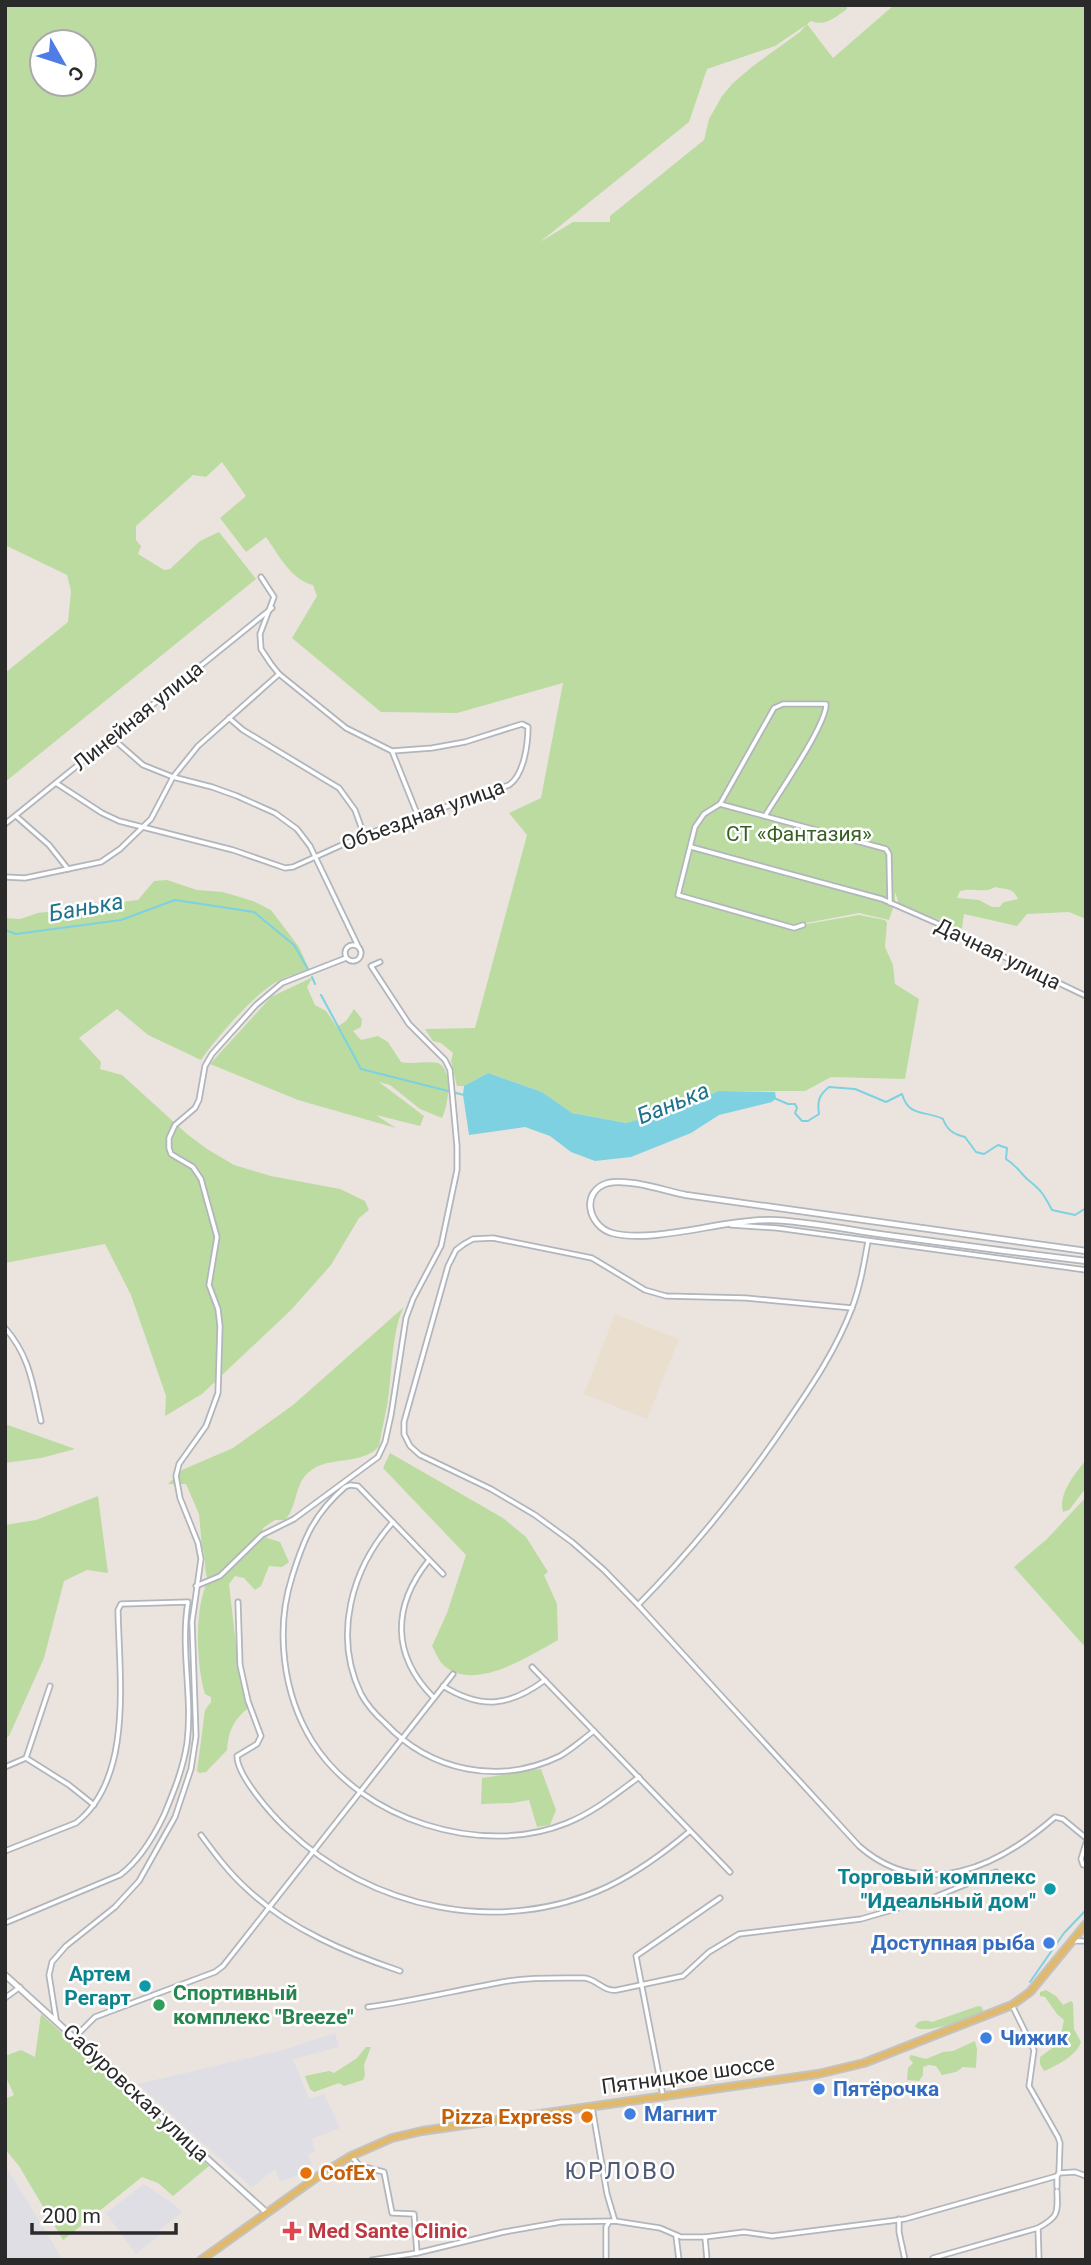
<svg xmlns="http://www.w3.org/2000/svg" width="1091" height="2265" font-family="Roboto,sans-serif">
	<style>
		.industrial { fill: #dfdee4 }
		.education { fill: #eadfcf }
		.green { fill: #bbdba1; fill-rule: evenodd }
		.water { fill: #7dd1e1 }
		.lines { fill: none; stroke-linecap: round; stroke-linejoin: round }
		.stream { stroke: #7dd1e1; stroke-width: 2 }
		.minor-casing { stroke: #b1b5bc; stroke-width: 7 }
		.tertiary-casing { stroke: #b1b5bc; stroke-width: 8 }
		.primary-casing { stroke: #c3c3c3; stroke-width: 10 }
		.minor { stroke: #fff; stroke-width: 3.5 }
		.tertiary { stroke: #fff; stroke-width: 4.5 }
		.primary { stroke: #e1b96d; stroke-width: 6 }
		.culture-dot { fill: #0f9aa8; stroke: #fff; stroke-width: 2.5 }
		.shop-dot { fill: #3f7fe0; stroke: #fff; stroke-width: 2.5 }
		.leisure-dot { fill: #2e9e5b; stroke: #fff; stroke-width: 2.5 }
		.food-dot { fill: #e8710a; stroke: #fff; stroke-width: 2.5 }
		.health-dot { fill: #e0444e; stroke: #fff; stroke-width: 2.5 }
		.labels { text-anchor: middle; stroke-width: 5; stroke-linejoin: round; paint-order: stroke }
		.street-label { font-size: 21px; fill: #2a2a2a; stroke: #fff }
		.park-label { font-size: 21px; fill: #365f22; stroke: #fff }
		.culture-label { font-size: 21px; font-weight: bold; fill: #0d838f; stroke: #fff; text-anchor: end }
		.shop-label { font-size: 21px; font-weight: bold; fill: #366cbe; stroke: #fff; text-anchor: start }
		.leisure-label { font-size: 21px; font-weight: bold; fill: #27864d; stroke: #fff; text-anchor: start }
		.food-label { font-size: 21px; font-weight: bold; fill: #c56008; stroke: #fff; text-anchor: end }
		.health-label { font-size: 21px; font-weight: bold; fill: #be3a42; stroke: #fff; text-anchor: start }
		.water-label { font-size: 23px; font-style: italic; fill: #1d728c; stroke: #fff }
		.quarter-label { font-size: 24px; letter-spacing: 2px; fill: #505b76; stroke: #fff }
	</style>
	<rect width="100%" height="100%" fill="#ebe4de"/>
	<g class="industrial">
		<polygon points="335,2033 339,2047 293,2059 309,2099 324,2094 340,2128 312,2139 315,2152 308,2154 313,2169 280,2182 275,2169 252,2188 138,2084 283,2050"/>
		<polygon points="5,2165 63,2260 5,2260"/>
		<polygon points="144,2184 172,2203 182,2212 159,2230 161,2234 136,2254 106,2213"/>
	</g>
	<polygon class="education" points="615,1314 679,1339 647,1419 584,1394"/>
	<g class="green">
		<path d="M5 5H847V9C835 17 826 27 811 21L807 24 833 58 894 5H1086V919L1069 912 1027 914 1017 926 964 914 962 928 958 931 947 923 899 904 895 892V902L889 920 859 913 806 923 804 928 807 924 859 915 885 920 887 923 885 947 893 965 895 984 919 999 905 1079 831 1077 805 1091H719L669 1111 626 1123 572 1113 542 1092 488 1073 464 1086H457L451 1061 453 1053 441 1043 433 1041 425 1029 475 1028 527 835 509 813 541 798 563 683 457 713 381 712 292 638 317 596 313 585C290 579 279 555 266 537L246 552 220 518 246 496 222 462 206 477 193 475 136 526V540L141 546 138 554 164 570 170 569 200 541 219 532 256 579 5 782V673L68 622 71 591 67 575 5 545ZM806 25 800 32 753 66 733 83 722 96 709 119 704 140 610 216V222H573L540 242 689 122 707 69 775 46ZM42 42H84V84H42ZM995 887C1006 890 1013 887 1018 899L1004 902 999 907H992L979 900 957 898 960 891C973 887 983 894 995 887Z"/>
		<path d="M167 880 197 890 223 892 253 901 271 910 299 947 309 969C299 973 287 976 278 981 255 993 216 1038 201 1060L148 1035 117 1009 79 1038 101 1062 100 1069 122 1075 187 1134 207 1149 234 1165 271 1176 340 1189 365 1201 369 1210 359 1218 331 1265 291 1310 202 1394 165 1416 166 1396 131 1295 105 1244 5 1263V918L20 919 38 913 138 900 154 881Z"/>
		<path d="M313 977 307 987 315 1005 326 1011 337 1027 346 1021 354 1009 362 1019 361 1027 353 1031 361 1040 378 1036 388 1042 401 1062C412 1065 432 1060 440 1064 453 1072 448 1107 442 1118L420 1109 390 1085 379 1082 424 1116 420 1126 376 1115 396 1128 298 1100 210 1064 271 997Z"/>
		<path d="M404 1307C393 1326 392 1368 389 1392 387 1410 382 1428 379 1446 363 1466 328 1455 309 1472 294 1484 298 1506 285 1520H275L263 1528 261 1536 280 1542 289 1562 282 1567 269 1566 261 1586 255 1590 244 1578 235 1576 229 1584 240 1680 248 1708C233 1721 229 1730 227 1750L206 1772 199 1773 197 1771 205 1710 211 1702V1697L205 1694C196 1663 194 1609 208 1580 203 1569 207 1557 202 1547L199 1514 186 1484H168L182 1470 233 1448 293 1405Z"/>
		<polygon points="5,1424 75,1449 41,1458 5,1463"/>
		<path d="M390 1453 503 1518 526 1537 548 1572 544 1575 557 1604 558 1640C529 1656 478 1690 447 1668 440 1664 436 1653 432 1646L447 1613 466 1555 383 1468Z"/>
		<path d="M1086 1459V1488L1069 1510 1063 1512C1058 1492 1076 1474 1086 1459Z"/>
		<polygon points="98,1496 108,1573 87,1570 64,1581 44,1658 9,1736 5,1738 5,1525 36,1520"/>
		<polygon points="1086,1497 1086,1648 1014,1567 1047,1539"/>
		<polygon points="541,1769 556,1810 550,1825 537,1827 529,1800 512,1803 481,1804 482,1778"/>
		<path d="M1046 1990 1056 1996 1063 2005 1071 2001 1073 2003 1074 2029 1081 2042C1077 2055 1055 2067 1044 2071L1040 2064V2057L1059 2043 1064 2020 1057 2014 1045 1997 1040 1996V1992Z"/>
		<path d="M978 2006 982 2007 983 2011 981 2013C966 2019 927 2035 915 2027 917 2020 926 2020 932 2022Z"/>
		<polygon points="41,2014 209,2166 173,2196 158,2183 142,2177 63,2240 19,2166 5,2149 5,2099 14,2095 5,2075 5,2056 21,2050 35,2057"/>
		<polygon points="975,2041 977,2049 976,2068 963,2067 956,2072 942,2075 936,2066 929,2065 923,2067 923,2075 919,2081 907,2080 908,2068 913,2063 909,2058 911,2055 926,2059 943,2052 953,2051"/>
		<polygon points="366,2047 371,2047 364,2065 365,2075 363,2080 344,2086 339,2083 314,2092 310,2089 305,2076 329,2071 334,2073 357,2058"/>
	</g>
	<polygon class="water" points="488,1073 542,1092 572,1113 626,1123 669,1111 719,1091 775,1092 776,1098 772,1102 719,1115 691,1133 631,1157 595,1161 571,1152 550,1136 525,1127 469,1135 463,1095 464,1086"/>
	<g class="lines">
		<g class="stream">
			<polyline points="5,930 16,934 121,920 175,900 254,912 294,945 309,971"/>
			<polyline points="312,977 315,984"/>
			<polyline points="321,995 361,1069 464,1095"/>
			<path d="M774 1098 788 1104H795L797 1108 795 1113 802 1121H808L819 1114C817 1101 819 1095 829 1087L855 1089 886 1102 902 1094C909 1118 925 1110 943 1119 947 1130 953 1134 965 1137L976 1152 984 1154 998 1145 1007 1148 1006 1159C1017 1166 1019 1171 1027 1179 1041 1190 1043 1193 1052 1210L1075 1215 1086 1208"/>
			<polyline points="1030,1982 1064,1933 1086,1910"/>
		</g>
		<defs>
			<g id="minor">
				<polyline points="261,577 274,597 260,634 261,649 271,664 279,674 346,728 392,751 418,816"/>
				<polyline points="229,718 243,730 339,788 355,810 364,835"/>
				<polyline points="111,737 143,765 173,777 212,787 237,796 275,813 297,829 310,846 358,946"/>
				<path d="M56 783 102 813 119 821 233 850 285 868 293 867 364 835 509 785C524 775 528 744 528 727L522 724 465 742 432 748 392 751"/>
				<path d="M720 804 774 708 783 704H826C827 724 778 794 765 816"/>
				<polyline points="16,816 49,845 68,869"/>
				<polyline points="5,824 272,608"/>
				<polyline points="691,847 882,899 948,928 971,941 1086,996"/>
				<polyline points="5,877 25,878 101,862 120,849 151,819 173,777 198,746 279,674"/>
				<polyline points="803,925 794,928 678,895 695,827 704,814 720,804 886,849 889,854 890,903"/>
				<circle cx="353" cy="953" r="8"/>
				<polyline points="731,1225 777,1228 1086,1270"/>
				<path d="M852 1308 746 1298 666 1296 645 1290 592 1258 493 1238 473 1239 464 1244 456 1250 448 1266 404 1422V1434L410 1446 420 1455 491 1489 535 1515 572 1542 604 1570 638 1605 859 1846C924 1903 999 1866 1055 1817L1063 1819 1086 1838"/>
				<path d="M5 1328C30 1356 33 1386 41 1421"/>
				<path d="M393 1522C351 1569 333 1636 361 1694 367 1705 376 1715 385 1723 430 1771 499 1786 560 1756 572 1749 583 1739 594 1731"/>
				<path d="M429 1560C392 1606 391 1655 434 1698"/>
				<path d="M443 1574 358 1486 350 1485 345 1487C314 1514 304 1538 292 1577 275 1630 283 1694 312 1741 361 1820 482 1858 567 1823 594 1812 616 1794 639 1777"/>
				<polyline points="196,1586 220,1576 262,1535 294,1519 378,1457 385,1442 391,1415 406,1318 413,1299 441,1246 457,1170 457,1146 450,1070 445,1060 409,1024 371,966 380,962"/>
				<path d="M238 1602 240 1665 248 1701 261 1736 257 1744 237 1756C237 1776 272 1815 287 1829 370 1909 500 1937 607 1887 638 1872 664 1853 690 1831"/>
				<path d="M638 1605C695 1547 744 1486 789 1419 813 1384 837 1348 852 1308 860 1287 864 1264 868 1241"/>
				<polyline points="532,1667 730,1872"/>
				<path d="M443 1686C482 1710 510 1706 545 1680"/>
				<polyline points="26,1758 50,1686"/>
				<polyline points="5,1767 26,1758 69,1785 94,1805"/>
				<path d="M201 1835C215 1854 229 1873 247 1889 289 1929 347 1953 400 1971"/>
				<polyline points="1086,1843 1081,1859 1083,1865 1086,1865"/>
				<path d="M5 1851 76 1823C134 1778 119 1676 118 1610L121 1604 188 1602C180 1649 193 1696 187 1743 183 1769 174 1791 164 1815 153 1838 140 1860 120 1875L5 1923"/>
				<polyline points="1074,1941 1086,1941"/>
				<polyline points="5,1998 20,1987"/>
				<polyline points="1012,2005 1034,2050 1029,2086 1058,2137 1060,2143 1059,2173"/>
				<path d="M368 2007C412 2001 453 1991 497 1983 525 1977 555 1978 584 1978 597 1979 603 1992 617 1990L683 1976 709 1952 739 1934 861 1919 930 1899 996 1872"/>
				<polyline points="56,2019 49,1975 52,1962 66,1946 115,1907 139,1881 175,1817 191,1769 196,1736 192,1622 201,1559 198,1543 180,1498 176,1476 179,1464 206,1426 218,1393 220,1326 218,1309 209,1285 217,1237 201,1179 193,1167 171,1154 169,1148 169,1138 175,1125 195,1108 199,1100 205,1066 212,1054 256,1005 282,983 346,958"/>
				<polyline points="75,2037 95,2017 215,1972 223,1966 453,1674"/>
				<polyline points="663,2096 636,1956 720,1898"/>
				<polyline points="592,2107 607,2194 615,2221"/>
				<polyline points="351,2156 360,2166 384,2172 392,2213 414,2214 417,2253"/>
				<polyline points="1057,2176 1057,2187"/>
				<polyline points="899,2219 899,2232 905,2260"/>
				<polyline points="676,2236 679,2260"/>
				<polyline points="705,2237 707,2260"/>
				<polyline points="933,2258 1038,2228"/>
				<polyline points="372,2260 417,2253 504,2232 561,2222 615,2221 660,2228 681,2237 705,2237 744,2232 772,2236 905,2219 1057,2176 1059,2173 1075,2172 1086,2176"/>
				<polyline points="606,2260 606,2227 609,2222"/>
				<path d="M1039 2260 1038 2228C1058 2217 1058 2214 1057 2191"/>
			</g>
			<g id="tertiary">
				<path d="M1086 1251 686 1195C666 1191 628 1178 608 1183 580 1191 588 1226 612 1233 654 1244 724 1219 770 1220 808 1221 848 1230 886 1235 952 1244 1019 1253 1086 1261"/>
				<polyline points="5,1975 266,2212"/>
			</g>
			<polyline id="primary" points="201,2260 320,2175 351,2156 392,2138 422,2131 818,2074 864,2063 1012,2005 1030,1992 1086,1924"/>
		</defs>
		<use href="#minor" class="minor-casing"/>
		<use href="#tertiary" class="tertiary-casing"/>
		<use href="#primary" class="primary-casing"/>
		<use href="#minor" class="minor"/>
		<use href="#tertiary" class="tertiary"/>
		<use href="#primary" class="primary"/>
	</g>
	<g class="culture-dot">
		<circle cx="1050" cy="1889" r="7"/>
		<circle cx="145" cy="1986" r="7"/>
	</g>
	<g class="shop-dot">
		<circle cx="1049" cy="1943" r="7"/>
		<circle cx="986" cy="2038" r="7"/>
		<circle cx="819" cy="2089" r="7"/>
		<circle cx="630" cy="2114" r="7"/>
	</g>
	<circle class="leisure-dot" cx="159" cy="2005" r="7"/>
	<g class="food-dot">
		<circle cx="587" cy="2117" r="7"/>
		<circle cx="306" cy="2173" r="7"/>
	</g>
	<path class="health-dot" d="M288.5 2220.5h7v7h7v7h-7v7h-7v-7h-7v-7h7z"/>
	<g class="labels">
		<g class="street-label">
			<text transform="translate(138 716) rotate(-39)" y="7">Линейная улица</text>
			<text transform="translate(423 815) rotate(-20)" y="7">Объездная улица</text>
			<text transform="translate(998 954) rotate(26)" y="7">Дачная улица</text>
			<text transform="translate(688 2075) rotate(-8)" y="7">Пятницкое шоссе</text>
			<text transform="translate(136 2093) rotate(43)" y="7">Сабуровская улица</text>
		</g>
		<g class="park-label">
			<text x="799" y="841">СТ «Фантазия»</text>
		</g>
		<g class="culture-label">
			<text x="1036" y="1884">Торговый комплекс<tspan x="1036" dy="24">"Идеальный дом"</tspan></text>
			<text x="131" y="1981">Артем<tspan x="131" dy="24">Регарт</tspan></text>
		</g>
		<g class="shop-label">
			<text x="1035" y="1950" text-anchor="end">Доступная рыба</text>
			<text x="1000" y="2045">Чижик</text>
			<text x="833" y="2096">Пятёрочка</text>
			<text x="644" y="2121">Магнит</text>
		</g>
		<g class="leisure-label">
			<text x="173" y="2000">Спортивный<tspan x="173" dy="24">комплекс "Breeze"</tspan></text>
		</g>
		<g class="food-label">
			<text x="573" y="2124">Pizza Express</text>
			<text x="320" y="2180" text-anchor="start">CofEx</text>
		</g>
		<g class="health-label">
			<text x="308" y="2238">Med Sante Clinic</text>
		</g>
		<g class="water-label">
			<text transform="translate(86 907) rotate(-10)" y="8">Банька</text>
			<text transform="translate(673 1103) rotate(-22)" y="8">Банька</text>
		</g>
		<g class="quarter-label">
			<text x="621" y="2179">ЮРЛОВО</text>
		</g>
	</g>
	<rect width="1091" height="2265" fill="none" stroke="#2a2a2a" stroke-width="14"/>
	<g transform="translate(63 63) rotate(129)"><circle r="33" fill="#ffffff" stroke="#aaaaaa" stroke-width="2"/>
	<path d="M0-5L12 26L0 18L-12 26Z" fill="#507de5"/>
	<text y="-10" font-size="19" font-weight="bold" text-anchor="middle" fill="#2a2a2a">С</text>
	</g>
	<path d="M32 2223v10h144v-10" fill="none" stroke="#2a2a2a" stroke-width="3.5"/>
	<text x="42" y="2223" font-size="21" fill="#2a2a2a" stroke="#ffffff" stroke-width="5" paint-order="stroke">200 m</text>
</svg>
